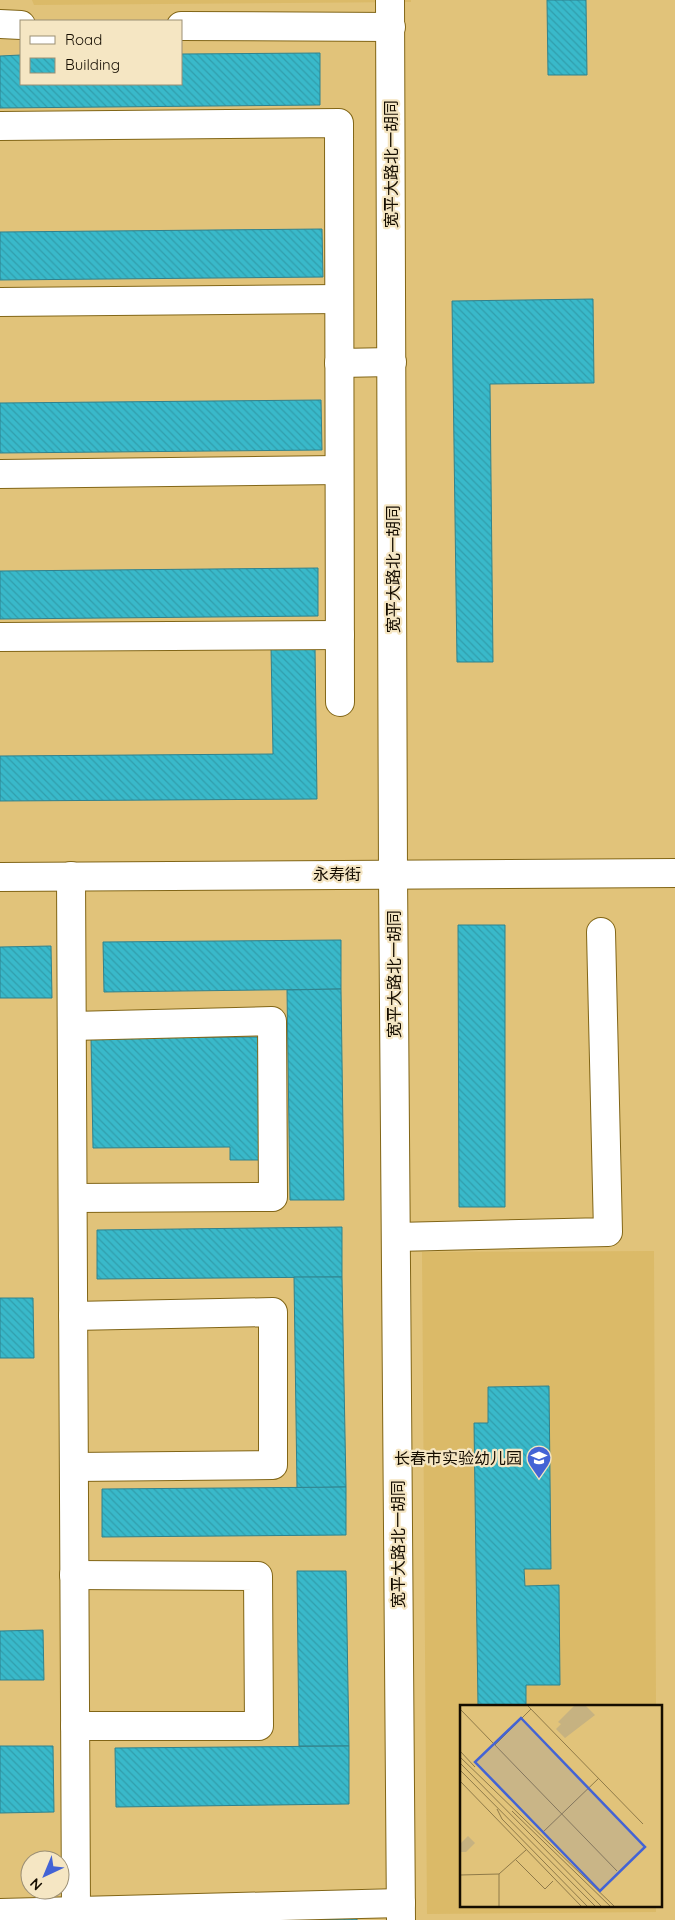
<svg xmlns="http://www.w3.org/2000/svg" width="675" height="1920" font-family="Quicksand,'Noto Sans SC',sans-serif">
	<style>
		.built { fill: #dbba68 }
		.building { fill: url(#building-back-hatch); stroke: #31828d }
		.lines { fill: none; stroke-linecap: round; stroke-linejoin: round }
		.minor-casing { stroke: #826617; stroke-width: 30 }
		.minor { stroke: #fff; stroke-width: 28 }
		.labels { text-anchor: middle; stroke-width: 4.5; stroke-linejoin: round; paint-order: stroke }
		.street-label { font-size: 16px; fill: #150d00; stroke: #f5e6c3 }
		.poi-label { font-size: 16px; fill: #150d00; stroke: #f5e6c3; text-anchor: end }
		.inset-road { fill: none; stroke: #8f7a49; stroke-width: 1 }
		.view { fill: #4363d5; fill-opacity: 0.15; stroke: #4363d5; stroke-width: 2.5 }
		.inset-edge { fill: none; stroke: #150d00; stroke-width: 2.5 }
	</style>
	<defs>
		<pattern id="building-back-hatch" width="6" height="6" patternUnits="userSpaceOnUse" patternTransform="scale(1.25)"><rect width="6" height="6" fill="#39b9ca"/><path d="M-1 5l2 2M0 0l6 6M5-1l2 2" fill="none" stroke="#319eac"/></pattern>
	</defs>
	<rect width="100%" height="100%" fill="#e1c37a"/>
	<g class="built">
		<polygon points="32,0 411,0 411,2 34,5"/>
		<polygon points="654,1251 656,1706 461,1706 461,1906 656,1906 656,1912 427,1914 422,1252"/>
	</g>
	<g class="building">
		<polygon points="547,0 586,0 587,75 548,75"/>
		<polygon points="320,53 320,105 0,108 0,56 21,55 21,84 181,84 181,54"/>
		<polygon points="322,229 323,277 0,280 0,232"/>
		<polygon points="593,299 594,383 490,384 493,662 457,662 452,301"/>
		<polygon points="321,400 322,450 0,453 0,403"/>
		<polygon points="318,568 318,616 0,619 0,571"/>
		<polygon points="271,647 315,647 317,799 0,801 0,756 273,754"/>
		<polygon points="458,925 505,925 505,1207 459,1207"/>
		<polygon points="341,940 341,989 104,992 103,942"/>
		<polygon points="51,946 52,998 0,998 0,947"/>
		<polygon points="341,989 344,1200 290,1200 287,990"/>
		<polygon points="259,1037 260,1160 230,1160 230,1147 93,1148 91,1038"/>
		<polygon points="342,1227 342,1277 97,1279 97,1230"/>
		<polygon points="294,1277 342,1277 346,1487 297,1488"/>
		<polygon points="0,1298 33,1298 34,1358 0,1358"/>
		<polygon points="549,1386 551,1569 524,1569 525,1586 559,1585 560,1685 526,1685 526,1706 553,1706 478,1706 474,1423 488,1423 488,1387"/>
		<polygon points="346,1487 346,1535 102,1537 102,1489"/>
		<polygon points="297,1571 346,1571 349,1746 299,1746"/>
		<polygon points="43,1630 44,1680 0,1680 0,1631"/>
		<polygon points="0,1746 53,1746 54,1812 0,1813"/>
		<polygon points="349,1746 349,1804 116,1807 115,1748"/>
		<polygon points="357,1918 357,1920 294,1920"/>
	</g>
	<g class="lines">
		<defs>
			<g id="minor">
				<polyline points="390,0 393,874 401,1920"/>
				<polyline points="0,24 21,25"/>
				<polyline points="181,26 391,27"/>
				<polyline points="0,126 339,123 340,702"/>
				<polyline points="0,302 339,299"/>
				<polyline points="339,363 392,362"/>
				<polyline points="0,474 339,470"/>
				<polyline points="0,637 340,635"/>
				<polyline points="71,876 76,1911"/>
				<polyline points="0,877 675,873"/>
				<polyline points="72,1026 272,1021 273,1197 73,1198"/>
				<polyline points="396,1237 608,1232 601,932"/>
				<polyline points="73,1316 273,1312 273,1465 74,1467"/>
				<polyline points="74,1575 258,1576 259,1726 75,1726"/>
				<polyline points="0,1913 401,1903"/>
			</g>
		</defs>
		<use href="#minor" class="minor-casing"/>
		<use href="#minor" class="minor"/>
	</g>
	<defs>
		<symbol id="school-pin" viewBox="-11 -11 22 30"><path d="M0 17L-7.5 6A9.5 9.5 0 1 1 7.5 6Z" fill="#4363d5" stroke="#f5e6c3"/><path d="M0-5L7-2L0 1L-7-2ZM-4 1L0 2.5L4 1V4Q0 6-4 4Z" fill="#fff"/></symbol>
	</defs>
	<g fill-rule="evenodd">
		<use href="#school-pin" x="525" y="1444" width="28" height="38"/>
	</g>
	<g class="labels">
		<g class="street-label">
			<text transform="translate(391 164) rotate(-90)" y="6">宽平大路北一胡同</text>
			<text transform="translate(393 569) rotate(-90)" y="6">宽平大路北一胡同</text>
			<text x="337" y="880">永寿街</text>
			<text transform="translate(394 974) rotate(-90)" y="6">宽平大路北一胡同</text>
			<text transform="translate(398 1544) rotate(-90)" y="6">宽平大路北一胡同</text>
		</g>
		<g class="poi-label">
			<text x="522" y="1464">长春市实验幼儿园</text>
		</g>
	</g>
	<g transform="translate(460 1705)">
		<rect width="202" height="202" fill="#e1c37a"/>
		<path d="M8 131 15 138 6 147H0V139Z" fill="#c6b281"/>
		<path d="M115 0H125L135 10 105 33 96 24 101 19 98 17Z" fill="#c6b281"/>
		<path class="inset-road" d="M67 0 183 119M1 5 157 166M35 40 71 4M0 46 15 62M0 52 155 202M0 58 142 202M0 65 136 202M0 76 122 202M37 104 42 114 128 202M52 106 151 202M82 128 139 73M56 155 85 184 93 176M39 169V202M0 170 39 169 66 145"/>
		<path class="view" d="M61 13 185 142 140 186 15 57Z"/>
		<rect width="202" height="202" class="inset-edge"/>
	</g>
	<rect x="20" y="20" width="162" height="65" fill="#f5e6c3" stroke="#9b8f75"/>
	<rect x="30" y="36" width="25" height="8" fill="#ffffff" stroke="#9b8f75"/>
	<text x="65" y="45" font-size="15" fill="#150d00">Road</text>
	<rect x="30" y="58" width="25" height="15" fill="url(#building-back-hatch)" stroke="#9b8f75"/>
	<text x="65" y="70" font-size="15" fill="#150d00">Building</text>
	<g transform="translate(45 1875) rotate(224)"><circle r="24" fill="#f5e6c3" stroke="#9b8f75"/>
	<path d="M0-4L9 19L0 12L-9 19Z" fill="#4363d5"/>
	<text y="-8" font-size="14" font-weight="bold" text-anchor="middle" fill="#150d00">N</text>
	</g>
</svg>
